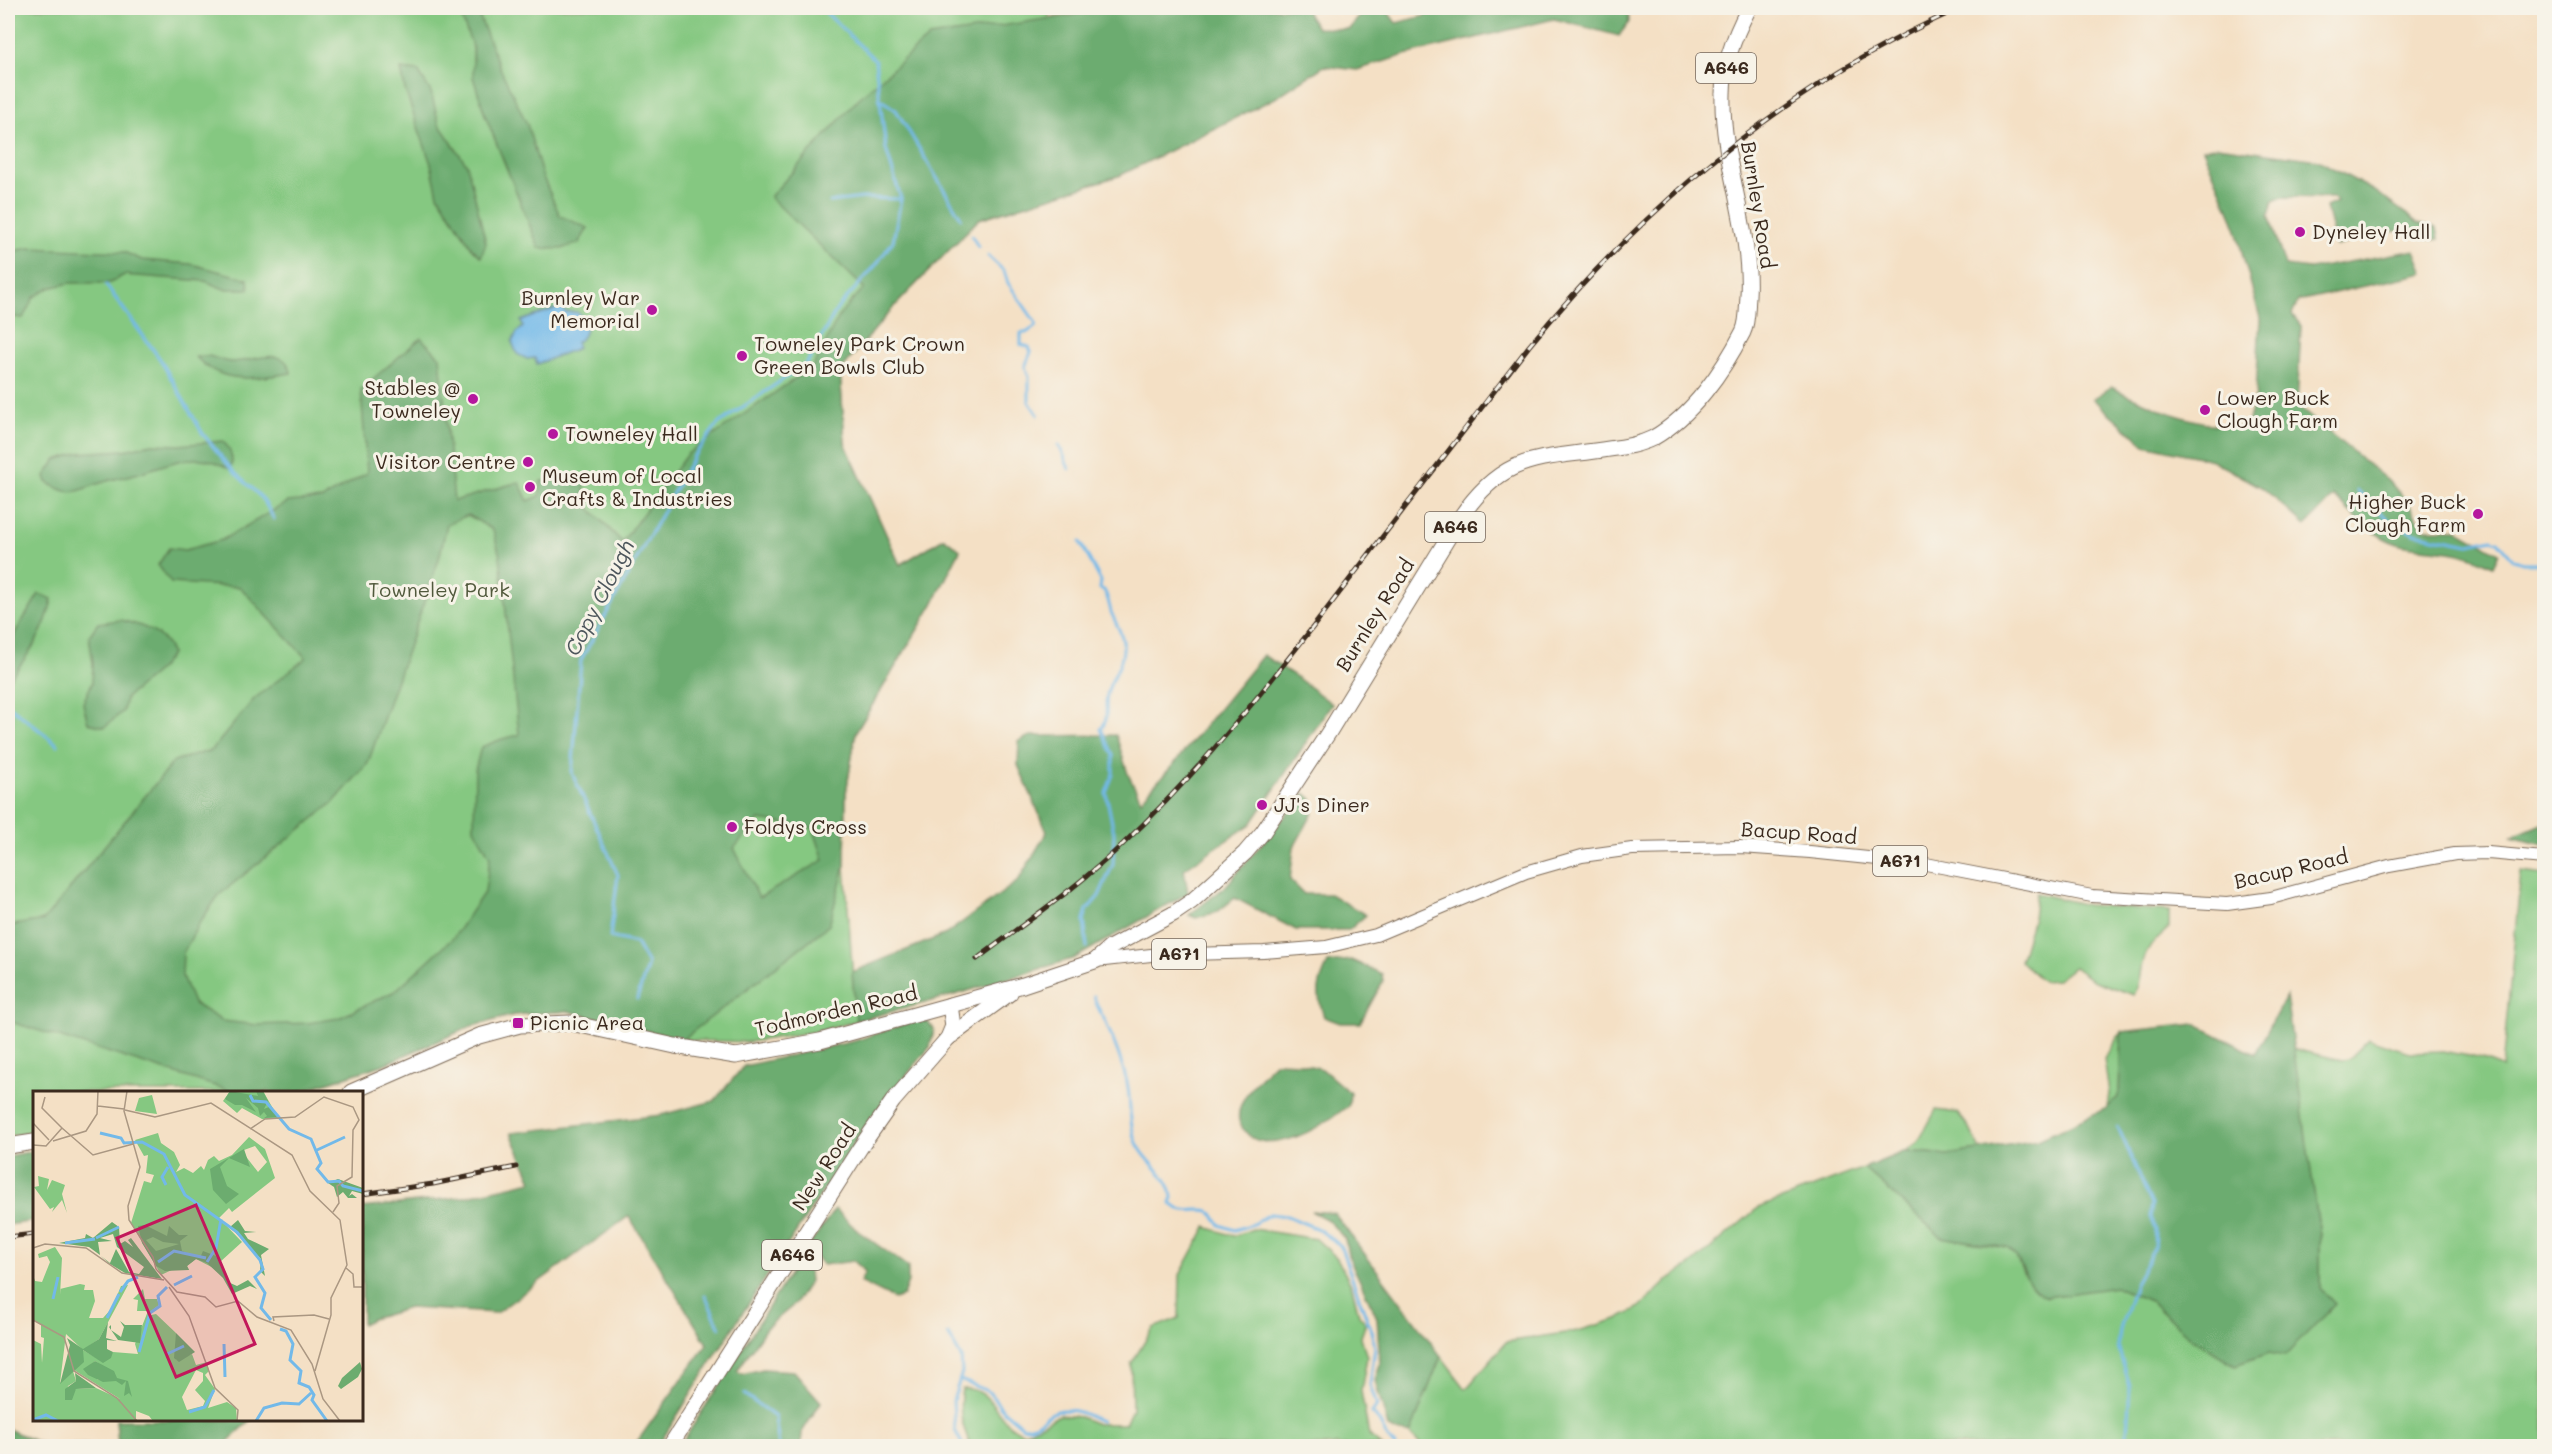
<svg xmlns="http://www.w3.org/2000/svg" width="2552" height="1454" font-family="Mali,sans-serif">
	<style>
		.green { fill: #85c881; stroke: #607950; stroke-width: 1.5 }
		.forest { fill: #6cac6f; stroke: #546b46; stroke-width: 1.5; fill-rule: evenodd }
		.water { fill: #72b9e9; stroke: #567284; stroke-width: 1.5 }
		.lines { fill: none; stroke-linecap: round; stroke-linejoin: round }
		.stream { stroke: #72b9e9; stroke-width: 3 }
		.primary-casing { stroke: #7c6a58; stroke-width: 14 }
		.highway-casing { stroke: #7c6a58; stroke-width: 17 }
		.primary { stroke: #fff; stroke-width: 12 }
		.highway { stroke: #fff; stroke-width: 15 }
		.rail-casing { stroke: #3b2a1e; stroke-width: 5 }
		.rail { stroke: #f7f3e8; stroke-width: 3; stroke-dasharray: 9; stroke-linecap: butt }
		.poi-dot { fill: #b5179e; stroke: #f7f3e8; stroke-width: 2 }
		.labels { text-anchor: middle; stroke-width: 6; stroke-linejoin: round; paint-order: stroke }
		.shield { fill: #f7f3e8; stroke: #73665b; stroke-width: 1.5 }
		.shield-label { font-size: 18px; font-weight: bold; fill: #3b2a1e }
		.street-label { font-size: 20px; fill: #3b2a1e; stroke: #f7f3e8 }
		.poi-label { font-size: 20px; fill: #3b2a1e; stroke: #f7f3e8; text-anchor: start }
		.park-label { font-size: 20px; fill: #51593c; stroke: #f7f3e8 }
		.water-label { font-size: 21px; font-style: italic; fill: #4c555b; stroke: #f7f3e8 }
		.inset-river { fill: none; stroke: #72b9e9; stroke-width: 3 }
		.inset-road { fill: none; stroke: #aa9782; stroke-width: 1.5 }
		.view { fill: #c2185b; fill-opacity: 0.15; stroke: #c2185b; stroke-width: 3 }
		.inset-edge { fill: none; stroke: #3b2a1e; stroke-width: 3 }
	</style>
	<rect width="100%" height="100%" fill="#f7f3e8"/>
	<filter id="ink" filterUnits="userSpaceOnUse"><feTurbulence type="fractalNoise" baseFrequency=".0167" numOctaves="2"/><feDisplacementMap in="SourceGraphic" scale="12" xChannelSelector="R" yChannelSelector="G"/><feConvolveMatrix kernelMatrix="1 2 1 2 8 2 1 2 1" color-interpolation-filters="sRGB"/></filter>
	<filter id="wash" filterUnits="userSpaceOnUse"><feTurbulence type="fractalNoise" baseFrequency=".008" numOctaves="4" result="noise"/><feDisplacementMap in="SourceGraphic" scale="24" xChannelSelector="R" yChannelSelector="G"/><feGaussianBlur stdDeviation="1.35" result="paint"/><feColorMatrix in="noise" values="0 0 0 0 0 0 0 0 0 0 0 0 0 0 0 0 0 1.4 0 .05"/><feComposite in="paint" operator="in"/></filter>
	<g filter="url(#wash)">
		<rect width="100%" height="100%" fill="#f4e0c5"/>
		<g class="green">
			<polygon points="8,8 1046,8 1050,18 1117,8 1304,8 1121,175 979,219 891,310 840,371 845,443 900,565 944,538 960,550 933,604 856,732 846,793 845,866 856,1021 820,1031 749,1042 682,1040 568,1011 514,1015 472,1026 382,1065 298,1092 34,1092 34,1132 8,1136"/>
			<polygon points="2521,872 2544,875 2544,1446 1422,1446 1410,1434 1441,1356 1466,1389 1506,1342 1578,1331 1617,1319 1640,1307 1670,1278 1691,1265 1758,1208 1864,1168 1941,1237 2007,1248 2014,1252 2025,1277 2046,1297 2116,1286 2150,1301 2191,1338 2235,1365 2269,1353 2320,1288 2320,1235 2293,1049 2342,1060 2349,1059 2369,1039 2409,1052 2444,1051 2483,1059 2502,1068"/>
			<path d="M2036 893 2087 905 2169 911V928C2159 936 2149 945 2144 957 2139 969 2141 983 2134 995L2092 980 2074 967 2057 980 2043 981 2020 961 2033 918Z"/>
			<polygon points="2121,1032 2119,1096 2107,1108 2109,1093 2104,1059"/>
			<polygon points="1936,1110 1958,1113 1970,1129 1980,1150 1948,1155 1906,1151 1918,1142"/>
			<path d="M1206 1227 1234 1236 1253 1229 1316 1239 1337 1258 1352 1287 1359 1315 1366 1323 1361 1337 1367 1357 1361 1391 1369 1435 1382 1446H1338L1336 1444 1335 1446H971C962 1426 958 1411 962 1389 996 1387 993 1422 1024 1433L1060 1415 1080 1417 1097 1424H1125L1132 1409 1131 1364 1153 1328 1179 1318 1180 1275Z"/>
		</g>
		<g class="forest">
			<polygon points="458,8 476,8 500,68 527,124 542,175 560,216 588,228 579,243 561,249 539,248 485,115 473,77 473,48"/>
			<path d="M1117 8H1304L1317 28 1349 29 1367 8H1385L1396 23 1425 16 1426 8H1628L1629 22 1619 36 1554 19 1405 55 1357 70 1324 66 1275 98 1121 175 979 219 891 310 840 371 845 443 900 565 944 538 960 550 933 604 856 732 846 793 845 866 829 925 682 1040 568 1011 514 1015 472 1026 382 1065 298 1092H234L8 1021V926L44 920 174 761 212 750 254 699 306 658 240 587 171 583 158 565 169 548 185 550 222 540 288 502 322 499 367 473 361 389 421 338 440 357 454 501 519 482 528 501 540 496 541 481 585 480 584 502 622 542 687 454 813 366 841 313 864 288 770 197 859 98 929 37ZM468 515 493 530 500 556 519 735 502 739 481 747 475 770 474 828 490 857 485 891 454 937 395 991 339 1018 308 1023 258 1025 222 1021 193 1003 182 976 183 953 200 922 219 895 334 802 368 763 439 559 447 524ZM759 820 813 828 824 860 759 898 734 848Z"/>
			<polygon points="401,69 418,71 431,92 439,124 467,165 486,243 481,257 472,248 438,195 431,164 405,90"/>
			<path d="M2218 146 2318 160 2374 191 2419 223 2437 228 2439 239C2425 242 2412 232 2397 231 2382 230 2352 242 2336 246L2326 207 2337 202 2334 198 2283 197 2273 201 2269 215 2285 266 2310 269 2415 250 2424 273 2298 301 2292 314 2301 326 2297 406 2387 480 2405 498 2424 529H2457L2499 553 2493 566C2479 559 2465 553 2449 551 2431 548 2415 549 2398 544 2372 536 2352 514 2334 496L2305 526 2263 488 2212 460 2145 445 2093 399 2111 387C2155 408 2197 428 2247 427L2256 394 2260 318 2233 219 2203 149Z"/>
			<polygon points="30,248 124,252 142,260 191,264 248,279 249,289 224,289 205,281 124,275 110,283 70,283 49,288 34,297 23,318 14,317 8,312 8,257 9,252"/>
			<path d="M209 356C216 358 225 362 232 362 252 362 286 344 291 373 257 379 221 385 196 357Z"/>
			<path d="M223 441C230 449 235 459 230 469 220 464 210 459 199 459 180 458 163 466 145 471 131 476 117 478 104 482 77 489 76 500 47 482L45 476 56 460 78 453 124 450 152 444 179 445Z"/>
			<path d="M39 594 52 599C46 631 28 656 8 681V652L16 631Z"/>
			<path d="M121 620C140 625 166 632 171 654L160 669 126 698 123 711 105 727 88 723 83 703 92 683 93 663 89 636 98 623Z"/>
			<polygon points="1263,655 1295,676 1332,704 1251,824 1184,869 1188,893 1075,958 958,994 856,1021 852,972 946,934 1018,881 1047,832 1018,765 1019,741 1030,736 1116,735 1128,774 1141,800 1173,765"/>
			<polygon points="1305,793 1312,799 1313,813 1294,847 1290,880 1304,894 1330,894 1366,915 1349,930 1296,930 1235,898 1217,912 1196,918 1189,915 1225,887"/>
			<polygon points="2544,823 2544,845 2511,837"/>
			<path d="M1351 960 1382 974 1383 981 1360 1023H1340L1324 1017C1316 994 1317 985 1328 963Z"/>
			<path d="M2286 996 2320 1235V1288L2335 1304 2285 1356 2269 1353 2235 1365 2191 1338 2150 1301 2116 1287 2046 1297C2021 1286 2026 1260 2007 1248L1941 1237 1864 1168 1906 1151 1948 1155 2038 1140 2107 1108 2119 1096 2121 1032 2195 1024 2255 1054Z"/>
			<polygon points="916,1020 928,1022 934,1029 930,1047 871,1118 738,1320 658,1446 634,1446 707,1344 629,1216 496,1313 409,1308 372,1319 362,1324 362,1208 463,1197 532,1181 511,1133 661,1115 714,1101 744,1066 855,1041"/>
			<path d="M1276 1062 1299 1063 1322 1069 1350 1093 1349 1105C1329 1121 1295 1144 1267 1142 1256 1141 1250 1138 1244 1130 1225 1109 1261 1076 1276 1062Z"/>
			<polygon points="34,1151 34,1221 8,1225 8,1156"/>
			<polygon points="835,1209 858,1231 908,1267 908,1282 903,1296 894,1299 860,1282 865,1272 854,1261 823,1265 807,1248"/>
			<polygon points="1311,1211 1334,1213 1441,1356 1410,1434 1395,1431 1388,1427 1375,1380 1380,1364 1377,1318 1348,1255 1345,1239 1328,1220"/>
			<polygon points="796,1264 809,1272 810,1281 795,1304 766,1328 737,1371 742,1374 763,1369 794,1371 821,1402 802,1432 801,1446 680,1446"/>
			<polygon points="116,1420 251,1420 223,1446 8,1446 8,1429 37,1442 50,1445 118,1445"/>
		</g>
		<path class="water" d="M562 306 565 312H577L585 319C587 329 586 338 576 342L578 348 537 364 535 358 527 359 517 354 512 342 517 332 523 327 521 321Z"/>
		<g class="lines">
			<g class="stream">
				<polyline points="821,8 875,60 886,149 901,199 863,198 830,202"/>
				<polyline points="881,100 896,110 961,218"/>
				<polyline points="972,236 978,247"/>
				<polyline points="988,256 1004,271 1008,283 1036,323 1035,327 1026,333 1021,333 1021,345 1029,347 1031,352 1025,367 1029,376 1029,402 1038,415"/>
				<polyline points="106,285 160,359 203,434 233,471 263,499 274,519"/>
				<path d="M1058 445C1064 453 1065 460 1069 469"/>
				<polyline points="2357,490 2390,521 2414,533 2469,544 2492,539 2498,541 2514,560 2523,563 2544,563"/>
				<path d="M1080 542 1101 581 1100 589 1104 590C1108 597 1109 604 1111 612 1120 634 1128 638 1120 664 1116 673 1109 685 1107 694 1104 707 1110 718 1101 729L1113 755V774L1106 793 1114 833 1113 864 1099 896 1087 910 1084 920 1087 947"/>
				<polyline points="8,705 58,745"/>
				<path d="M1094 996C1096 1006 1101 1012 1105 1021 1114 1041 1122 1062 1127 1082 1132 1105 1127 1129 1141 1150 1151 1166 1177 1183 1171 1204 1187 1216 1193 1207 1210 1211L1220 1225 1235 1230 1253 1224 1270 1214 1287 1216 1318 1229 1340 1245 1370 1327 1375 1347 1370 1385 1377 1405 1372 1413C1384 1423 1382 1436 1395 1446"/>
				<polyline points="637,999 648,964 636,943 610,937 618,875 572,773 581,660 693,457 718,424 807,363 837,309 876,265 893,241 901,199"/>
				<polyline points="2118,1127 2152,1205 2150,1217 2155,1229 2154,1249 2135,1283 2120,1330 2118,1347 2130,1386 2126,1446"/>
				<polyline points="705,1295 720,1328"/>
				<polyline points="948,1334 961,1357 962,1372 953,1401 955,1430 963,1446"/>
				<path d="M960 1380 988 1391 1004 1411 1023 1427C1035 1427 1040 1421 1049 1415 1066 1404 1085 1414 1101 1421"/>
				<polyline points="744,1394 775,1417 779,1446"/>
			</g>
		</g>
	</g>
	<g filter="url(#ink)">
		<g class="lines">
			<defs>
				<polyline id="primary" points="1095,961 1151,955 1264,952 1326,947 1376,935 1526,872 1582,856 1632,849 1741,847 1810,852 1926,864 2092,896 2227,904 2271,898 2389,866 2455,854 2488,853 2544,858"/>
				<g id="highway">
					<polyline points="948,1038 1010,993"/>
					<path d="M351 1092 479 1036 520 1025 571 1023 675 1046 736 1056 820 1041 1023 985 1095 961 1111 947 1173 914 1192 901 1245 853 1263 832 1329 732 1460 518C1505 452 1538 460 1609 449 1624 447 1639 445 1653 438 1692 416 1723 371 1743 332 1748 322 1747 307 1748 296 1752 228 1721 162 1723 94 1723 63 1735 34 1749 8"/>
					<polyline points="8,1146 34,1142"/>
					<polyline points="670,1446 860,1148 893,1101 948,1038 953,1026 950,1005"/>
				</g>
			</defs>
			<use href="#primary" class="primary-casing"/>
			<use href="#highway" class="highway-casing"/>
			<use href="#primary" class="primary"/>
			<use href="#highway" class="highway"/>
			<defs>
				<g id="rail">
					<path d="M977 959C1026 922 1078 887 1123 844 1213 759 1288 660 1363 562 1418 490 1473 418 1529 346 1647 203 1789 84 1960 8"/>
					<polyline points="362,1194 433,1184 516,1167"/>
					<polyline points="8,1237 34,1234"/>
				</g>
			</defs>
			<use href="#rail" class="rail-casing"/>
			<use href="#rail" class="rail"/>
		</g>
	</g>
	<g class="poi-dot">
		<circle cx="2300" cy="232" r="6"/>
		<circle cx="652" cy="310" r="6"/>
		<circle cx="742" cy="356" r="6"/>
		<circle cx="473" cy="399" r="6"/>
		<circle cx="2205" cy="410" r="6"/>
		<circle cx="553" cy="434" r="6"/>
		<circle cx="528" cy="462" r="6"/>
		<circle cx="530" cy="487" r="6"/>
		<circle cx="2478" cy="514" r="6"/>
		<circle cx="1262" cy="805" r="6"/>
		<circle cx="732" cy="827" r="6"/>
		<rect x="512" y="1017" width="12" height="12" rx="3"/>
	</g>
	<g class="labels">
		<g class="shield">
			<rect x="1696" y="53" width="60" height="30" rx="4.5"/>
			<rect x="1425" y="512" width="60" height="30" rx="4.5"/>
			<rect x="1873" y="846" width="54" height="30" rx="4.5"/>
			<rect x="1152" y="939" width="54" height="30" rx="4.5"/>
			<rect x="762" y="1240" width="60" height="30" rx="4.5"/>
		</g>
		<g class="shield-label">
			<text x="1726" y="74">A646</text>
			<text x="1455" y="533">A646</text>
			<text x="1900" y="867">A671</text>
			<text x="1179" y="960">A671</text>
			<text x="792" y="1261">A646</text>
		</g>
		<g class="street-label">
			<text transform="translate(1758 205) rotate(81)" y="7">Burnley Road</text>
			<text transform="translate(1375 615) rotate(-58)" y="7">Burnley Road</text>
			<text transform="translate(1799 833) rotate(4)" y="7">Bacup Road</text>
			<text transform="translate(2291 869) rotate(-13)" y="7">Bacup Road</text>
			<text transform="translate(836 1011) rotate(-13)" y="7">Todmorden Road</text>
			<text transform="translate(824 1167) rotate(-57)" y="7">New Road</text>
		</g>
		<g class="poi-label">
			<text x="2312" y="239">Dyneley Hall</text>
			<text x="640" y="305" text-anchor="end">Burnley War<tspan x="640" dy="23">Memorial</tspan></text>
			<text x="754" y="351">Towneley Park Crown<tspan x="754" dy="23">Green Bowls Club</tspan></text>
			<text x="461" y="395" text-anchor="end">Stables @<tspan x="461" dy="23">Towneley</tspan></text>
			<text x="2217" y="405">Lower Buck<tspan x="2217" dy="23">Clough Farm</tspan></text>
			<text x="565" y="441">Towneley Hall</text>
			<text x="516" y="469" text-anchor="end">Visitor Centre</text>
			<text x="542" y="483">Museum of Local<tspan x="542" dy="23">Crafts &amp; Industries</tspan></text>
			<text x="2466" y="509" text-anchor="end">Higher Buck<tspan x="2466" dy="23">Clough Farm</tspan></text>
			<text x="1274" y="812">JJ's Diner</text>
			<text x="744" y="834">Foldys Cross</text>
			<text x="530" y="1030">Picnic Area</text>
		</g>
		<g class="park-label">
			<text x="439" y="597">Towneley Park</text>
		</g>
		<g class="water-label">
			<text transform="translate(600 598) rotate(-63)" y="7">Copy Clough</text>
		</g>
	</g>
	<g transform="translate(33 1091)">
		<rect width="330" height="330" fill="#f4e0c5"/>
		<path d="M197 0H230L246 28H229L209 17 204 22 190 10ZM119 4 124 23 102 20 106 7ZM125 42 128 52 141 61 147 74 143 81 151 77 160 82 168 75 171 79 175 69 181 65 186 70 199 64 216 46 232 58 242 87 199 121 196 117 186 127 209 151 187 171 194 184 163 168 154 175 156 179 143 177 128 184 98 132 111 90 118 92 121 84 113 82 115 64 111 65 102 49ZM222 55 234 71 225 81 211 63V59ZM5 85 16 88 14 99 19 89 32 94 29 103 34 122 29 109 19 121 21 116 17 118 1 96 6 95ZM22 156 29 167 27 204V198L47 193 52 194 51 199H60L62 210 56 227H70L79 217 88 195 95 194 66 248 50 259 70 271 80 261 105 263 102 253 115 220H104L105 209 100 208 110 198 112 208H124L126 214 117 221 113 234 118 224 123 223 143 242V269L159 263 163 274 174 271 176 280 172 284 182 298 175 317 194 311 203 317 204 330H120L116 325 103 320V330H0V249L8 253 9 272 11 247 8 246V234L1 229 0 184 2 190 9 191 17 171 14 165 6 167 5 163ZM33 243 50 259 41 279 87 308 63 297 43 298 32 308 35 295 43 290 40 280 27 292ZM62 270 74 278 83 290 65 289 56 275ZM163 279 170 282V290L162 299 172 310 170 315 154 319 149 306Z" fill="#85c881" fill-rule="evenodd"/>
		<path d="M197 0 225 5 223 0H230L235 10 231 18 236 16 245 26 231 27 234 25 231 21 227 25 225 17 213 7 223 21 209 14H202L192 8ZM211 58 217 76 196 67 187 76 194 95 206 103 193 113 180 99 177 78ZM305 88 330 97V103L319 100 316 105 319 103 324 107H315L310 101 304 106 301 96 295 92ZM205 129 212 140 223 141 211 142 215 148 236 158 228 164 232 185 227 180 228 168 197 136ZM79 131 86 136 87 153 92 150 100 156 95 149 98 147 129 188 92 182 77 173 68 165 77 172 83 158 96 181 106 183 111 176 84 156 80 143 67 147 79 150 65 151 67 164 56 156 26 152 52 147 53 143 60 147ZM112 134 134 145 136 135 146 144H155L147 150 149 160 167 167 170 160 183 165 195 191 204 195 215 189 224 198 217 195 199 203 190 187 174 172 163 168 154 175 156 179 132 180 123 175 109 152 105 135ZM120 146 130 151 146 153 123 160 113 149ZM87 230 92 234H109L107 252 85 249 76 236 78 234V239L88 246 91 236ZM75 231 73 247 84 250 74 249V258L80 261 78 267 70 272 50 259 51 271 27 293 37 254 34 247 50 258 66 248ZM143 242 162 261 146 271 141 267ZM62 270 81 280 84 287 95 290 99 306 96 302 91 305 93 290 89 294 83 290 70 291 55 284 50 278ZM327 271 329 278 325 286 308 298 305 295 309 287ZM42 282 63 297 43 298 39 309H32V298L43 290Z" fill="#6cac6f" fill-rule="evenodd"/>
		<path class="inset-river" d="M217 4 220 10 233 11 256 38 278 48 288 72 284 78 295 91 306 90 310 95 330 100M67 42 88 47 91 52 109 51 131 63 152 104 204 141 227 169 230 178 222 186 232 202 228 217 238 229M284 59 312 46M133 94 129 86 135 76M63 147 86 136M32 152 62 148M125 171 141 160 173 167M174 171 183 157 188 128M141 194 159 185M87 201 95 190 105 186M20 208 25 186M74 227 86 203M247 238 253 240 260 253 257 269 268 280 266 292 276 296 281 304 279 309 294 330M191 253 192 286M106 261 117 222 127 215 125 205 134 196M134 263 151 255M156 321 172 316 181 299M0 329 13 324 25 330M223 330 231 317 249 312 266 313 278 302"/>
		<path class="inset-road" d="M94 0 91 20 107 76 95 115 96 129 120 166 123 178 144 201 172 206 183 216 205 210 224 226 258 239 279 273 290 308 307 330M65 15 91 18M92 19 122 26 178 12 259 64 277 100 307 129 314 174 298 207V224L282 280M0 32 16 49M29 37 60 64 100 53M217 38 232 28 262 26 291 6 320 16 326 29 320 39 319 86 304 95 306 112 300 121M20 50 53 40 64 23 65 0M0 54 13 55 29 37 9 17 12 6M0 157 12 153 53 157 89 182 131 189M313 177 320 183 321 196H330M136 196 156 225 182 297 205 319 204 330M0 229 31 246 41 280 84 307 104 330M241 230 240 226 281 224 296 228"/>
		<path class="view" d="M163 114 222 253 143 286 84 147Z"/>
		<rect width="330" height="330" class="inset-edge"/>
	</g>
	<rect width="2552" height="1454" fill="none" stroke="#f7f3e8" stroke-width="30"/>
</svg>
